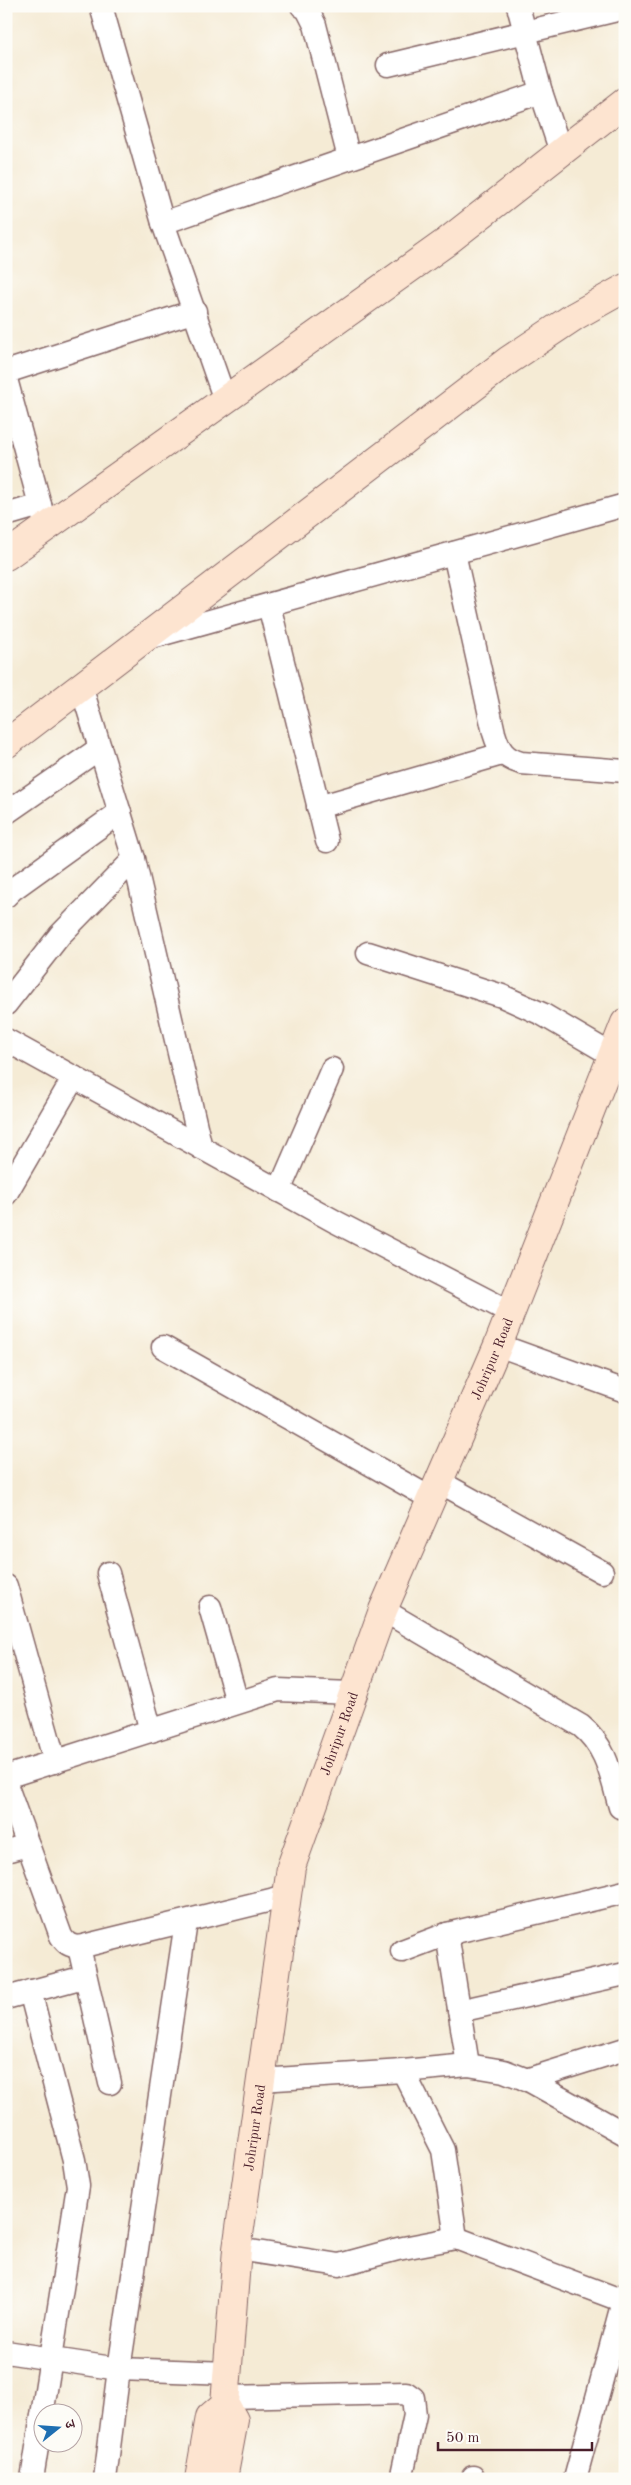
<svg xmlns="http://www.w3.org/2000/svg" width="631" height="2485" font-family="'Old Standard TT','Noto Serif Devanagari',serif">
	<style>
		.lines { fill: none; stroke-linecap: round; stroke-linejoin: round }
		.street-casing { stroke: #866666; stroke-width: 25 }
		.secondary-casing { stroke: #866666; stroke-width: 30 }
		.street { stroke: #fff; stroke-width: 22 }
		.secondary { stroke: #fde4d0; stroke-width: 28 }
		.labels { text-anchor: middle; stroke-width: 4; stroke-linejoin: round; paint-order: stroke }
		.street-label { font-size: 14px; fill: #4a1f2b; stroke: #fdfcf7 }
	</style>
	<rect width="100%" height="100%" fill="#fdfcf7"/>
	<filter id="ink" filterUnits="userSpaceOnUse"><feTurbulence type="fractalNoise" baseFrequency=".02" numOctaves="2"/><feDisplacementMap in="SourceGraphic" scale="10" xChannelSelector="R" yChannelSelector="G"/><feConvolveMatrix kernelMatrix="1 2 1 2 8 2 1 2 1" color-interpolation-filters="sRGB"/></filter>
	<filter id="wash" filterUnits="userSpaceOnUse"><feTurbulence type="fractalNoise" baseFrequency=".0096" numOctaves="4" result="noise"/><feDisplacementMap in="SourceGraphic" scale="20" xChannelSelector="R" yChannelSelector="G"/><feGaussianBlur stdDeviation="1.12" result="paint"/><feColorMatrix in="noise" values="0 0 0 0 0 0 0 0 0 0 0 0 0 0 0 0 0 1.4 0 .05"/><feComposite in="paint" operator="in"/></filter>
	<g filter="url(#wash)">
		<rect width="100%" height="100%" fill="#f5ebd5"/>
	</g>
	<g filter="url(#ink)">
		<g class="lines">
			<defs>
				<g id="street">
					<polyline points="101,6 163,223 225,400"/>
					<polyline points="302,6 307,9 315,25 349,158"/>
					<polyline points="518,6 541,92 561,152"/>
					<polyline points="388,65 625,8"/>
					<polyline points="163,223 541,92"/>
					<polyline points="6,372 195,311"/>
					<polyline points="6,379 46,527"/>
					<polyline points="6,515 40,505"/>
					<path d="M454 553 494 733C499 750 504 758 521 763L625 771"/>
					<polyline points="269,605 327,841"/>
					<polyline points="149,638 625,505"/>
					<polyline points="81,686 134,859 201,1148"/>
					<polyline points="318,807 502,754"/>
					<polyline points="6,813 100,748"/>
					<polyline points="6,896 13,889 120,812"/>
					<polyline points="368,953 502,996 542,1014 612,1055"/>
					<polyline points="6,1004 60,935 134,859"/>
					<polyline points="6,1040 336,1222 510,1312"/>
					<polyline points="279,1191 332,1069"/>
					<polyline points="6,1194 74,1077"/>
					<polyline points="498,1345 625,1391"/>
					<polyline points="163,1347 432,1499"/>
					<polyline points="438,1481 602,1572"/>
					<polyline points="108,1573 151,1731"/>
					<polyline points="6,1586 55,1762"/>
					<polyline points="210,1607 237,1702"/>
					<path d="M383 1610 581 1726C607 1747 611 1776 620 1807"/>
					<polyline points="6,1777 278,1690 351,1693"/>
					<path d="M6 1784 61 1936C66 1944 70 1946 79 1947L287 1896"/>
					<polyline points="6,1851 28,1845"/>
					<polyline points="447,1934 468,2065"/>
					<polyline points="79,1947 110,2083"/>
					<polyline points="402,1951 447,1934 625,1892"/>
					<polyline points="30,1991 74,2160 78,2186 32,2479"/>
					<polyline points="6,1998 84,1977"/>
					<polyline points="459,2011 625,1974"/>
					<polyline points="403,2071 443,2150 456,2238"/>
					<polyline points="260,2080 403,2071 468,2065 504,2071 530,2081 625,2134"/>
					<polyline points="526,2080 625,2049"/>
					<polyline points="237,2249 339,2265 398,2249 456,2238 623,2301"/>
					<polyline points="6,2352 119,2369 228,2373"/>
					<polyline points="226,2397 406,2393 413,2398 415,2415 401,2479"/>
					<polyline points="105,2479 119,2369 186,1922"/>
					<polyline points="473,2479 473,2477"/>
					<polyline points="575,2479 625,2294"/>
				</g>
				<g id="secondary">
					<polyline points="6,556 445,243 625,102"/>
					<polyline points="6,744 509,360 575,316 625,288"/>
					<path id="s1" d="M199 2479 210 2417 225 2404 237 2249 291 1867 383 1610 498 1345 625 1023"/>
					<polyline points="223,2479 234,2420 225,2404"/>
				</g>
			</defs>
			<use href="#street" class="street-casing"/>
			<use href="#secondary" class="secondary-casing"/>
			<use href="#street" class="street"/>
			<use href="#secondary" class="secondary"/>
		</g>
	</g>
	<g class="labels">
		<g class="street-label">
			<text dy="5" stroke="none"><textPath href="#s1" startOffset="1171">Johripur Road</textPath></text>
			<text dy="5" stroke="none"><textPath href="#s1" startOffset="766">Johripur Road</textPath></text>
			<text dy="5" stroke="none"><textPath href="#s1" startOffset="361">Johripur Road</textPath></text>
		</g>
	</g>
	<rect width="631" height="2485" fill="none" stroke="#fdfcf7" stroke-width="25"/>
	<g transform="translate(58 2428) rotate(73)"><circle r="24" fill="#fdfcf7" stroke="#b5a4a5"/>
	<path d="M0-4L9 19L0 12L-9 19Z" fill="#1f6fb2"/>
	<text y="-8" font-size="14" font-weight="bold" text-anchor="middle" fill="#4a1f2b">उ</text>
	</g>
	<path d="M438 2442v8h154v-8" fill="none" stroke="#4a1f2b" stroke-width="2.5"/>
	<text x="446" y="2442" font-size="15" fill="#4a1f2b" stroke="#fdfcf7" stroke-width="4" paint-order="stroke">50 m</text>
</svg>
